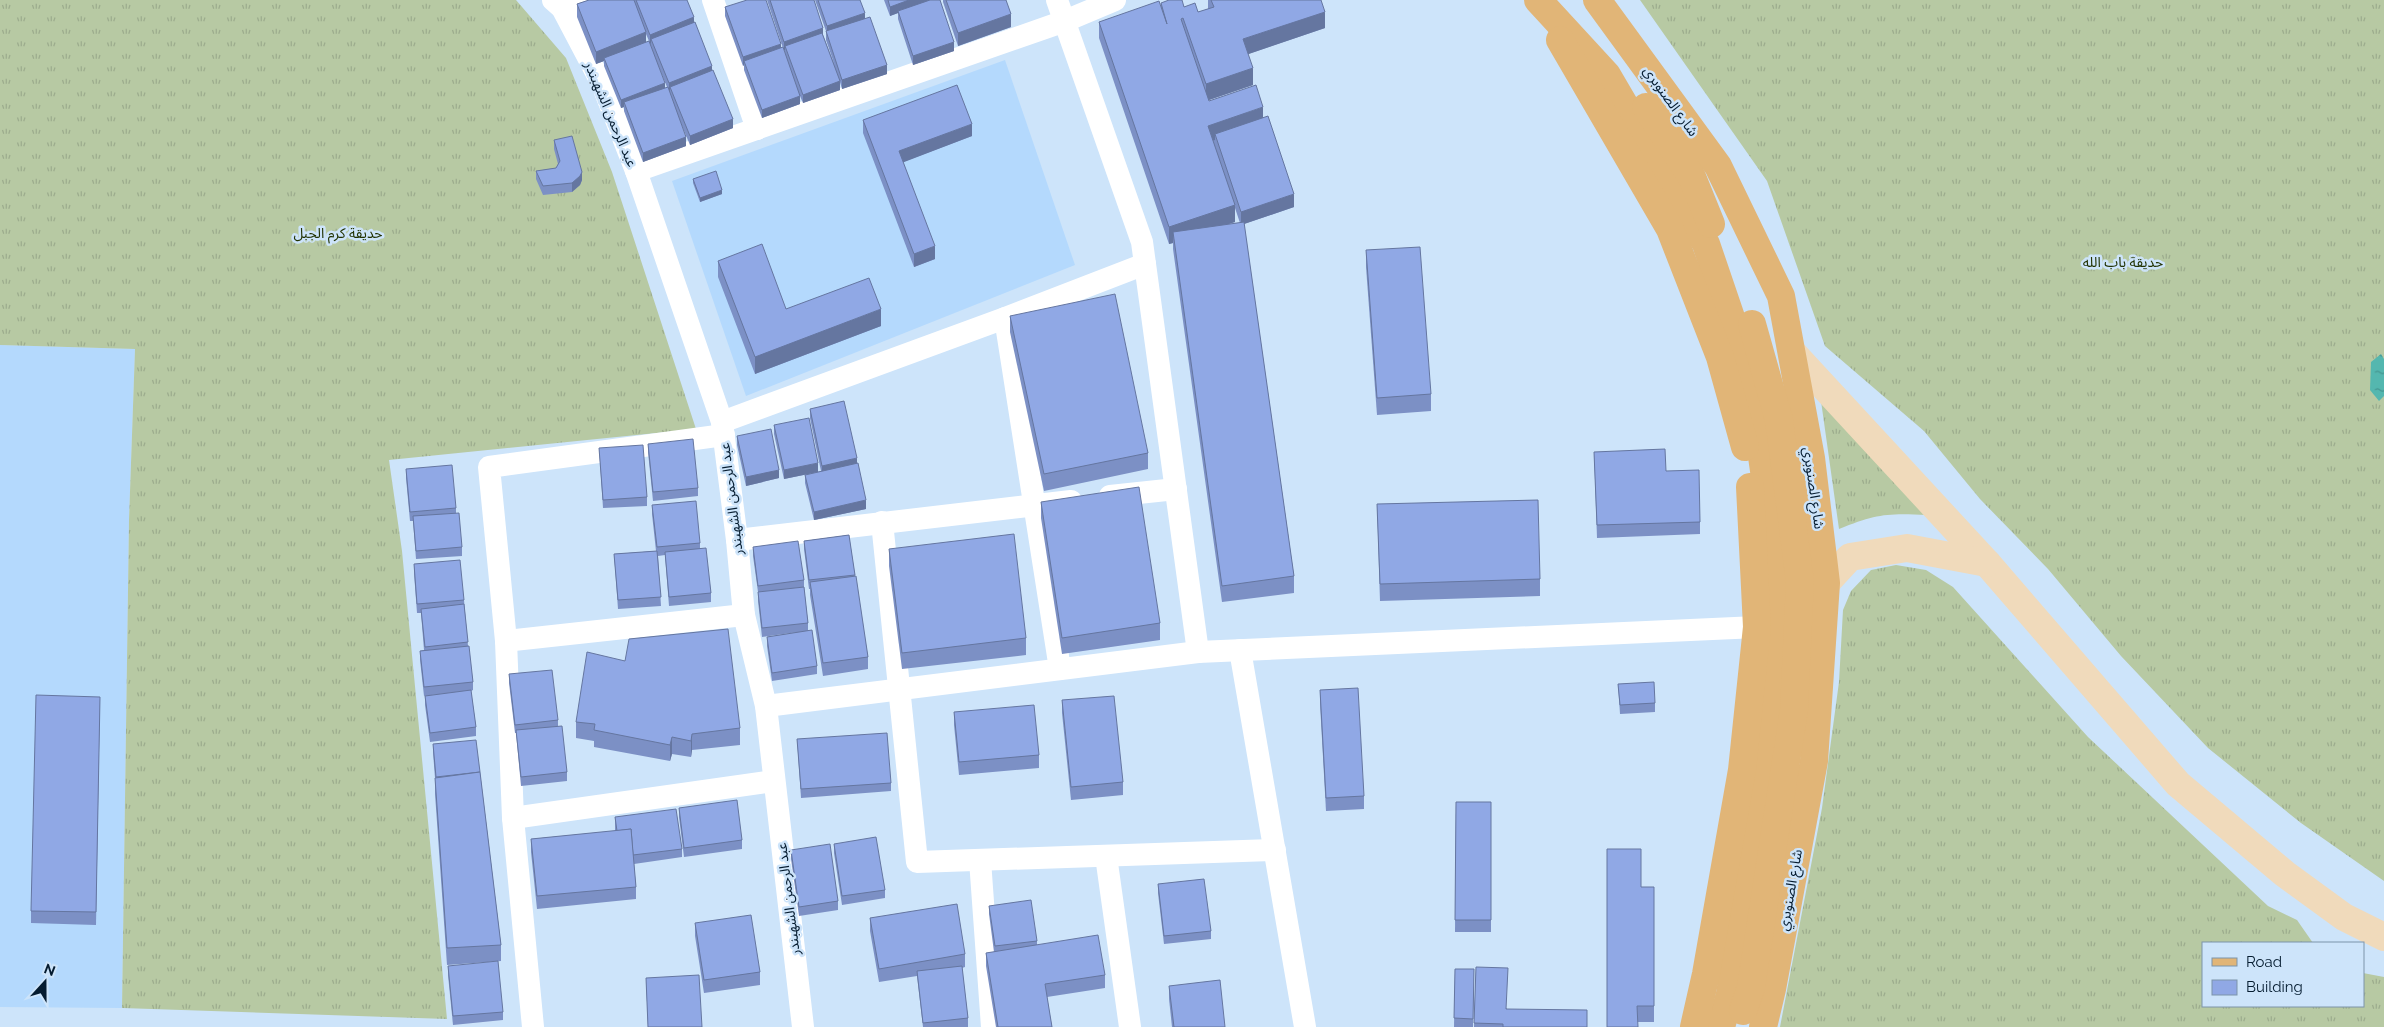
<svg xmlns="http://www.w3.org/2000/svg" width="2384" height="1027" font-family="Raleway,'Noto Sans Arabic',sans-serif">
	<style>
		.built { fill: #b4d9fd }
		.grass { fill: url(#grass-tufts) }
		.water { fill: url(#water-ripples) }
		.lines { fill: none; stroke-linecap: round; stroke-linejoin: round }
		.minor { stroke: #fff; stroke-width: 22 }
		.secondary { stroke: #f0dabb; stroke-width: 28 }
		.primary { stroke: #e1b577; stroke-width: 28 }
		.wall { fill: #7c90c5; fill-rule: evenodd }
		.shaded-wall { fill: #6576a0 }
		.building { fill: #90a8e5; stroke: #6576a0 }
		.labels { text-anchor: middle; stroke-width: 5; stroke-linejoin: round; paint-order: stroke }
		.street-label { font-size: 14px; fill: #051c30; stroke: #cde4fa }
		.park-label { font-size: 14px; fill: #213202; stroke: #cde4fa }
	</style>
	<defs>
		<pattern id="grass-tufts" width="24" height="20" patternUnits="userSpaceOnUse" patternTransform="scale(1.25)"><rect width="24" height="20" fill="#b7c9a3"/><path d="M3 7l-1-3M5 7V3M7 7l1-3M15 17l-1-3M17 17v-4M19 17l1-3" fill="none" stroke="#9cac8d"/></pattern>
		<pattern id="water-ripples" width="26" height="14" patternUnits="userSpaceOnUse" patternTransform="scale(1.25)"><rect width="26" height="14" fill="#54b7af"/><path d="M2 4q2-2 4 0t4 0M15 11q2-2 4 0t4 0" fill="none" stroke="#44948f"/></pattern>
	</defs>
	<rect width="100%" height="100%" fill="#cde4fa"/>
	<g class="built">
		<polygon points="1005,60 1075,265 746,396 672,181"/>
		<polygon points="0,345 135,349 129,520 122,1008 0,1007"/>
	</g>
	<g class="grass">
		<polygon points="0,0 516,0 566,58 612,172 696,429 389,460 402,551 447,1019 122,1008 129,520 135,349 0,345"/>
		<polygon points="1640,0 2384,0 2384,881 2301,823 2208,748 2121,656 2048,569 1980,499 1924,431 1825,346 1767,181"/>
		<path d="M1821 401 1927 515C1887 513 1876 514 1839 529Z"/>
		<polygon points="1896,565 1926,570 1953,587 2088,737 2268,906 2297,920 2313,943 2203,943 2203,1006 2363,1006 2363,973 2384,977 2384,1027 1780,1027 1822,808 1839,682 1843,610 1851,591 1871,570"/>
	</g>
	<polygon class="water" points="2381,354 2384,359 2384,396 2379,401 2370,390 2371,362"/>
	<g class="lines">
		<g class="minor">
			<polyline points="553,0 562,8 602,84 636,171 722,422 737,540 744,615 766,706 803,1027"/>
			<polyline points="713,0 757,129"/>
			<polyline points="1057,0 1142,242 1198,652"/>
			<polyline points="562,8 581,0"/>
			<polyline points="636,171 1065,21 1115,0"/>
			<polyline points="1005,318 1060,669"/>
			<polyline points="722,422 1005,318 1145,264"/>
			<polyline points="1110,496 1176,489"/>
			<polyline points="882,522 917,862 1275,850"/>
			<polyline points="737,540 1071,501"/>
			<polyline points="506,641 744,615"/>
			<polyline points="1240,650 1305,1027"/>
			<polyline points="766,706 1198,652 1757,627"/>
			<polyline points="513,818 774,781"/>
			<polyline points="1106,856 1130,1027"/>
			<polyline points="980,860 992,1027"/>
			<polyline points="533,1027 513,818 506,641 489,467 724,435"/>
		</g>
		<g class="secondary">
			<polyline points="1792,352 1987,563 2178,784 2285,874 2344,917 2384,937"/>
			<polyline points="1826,583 1850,557 1907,548 1987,563"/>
		</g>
		<g class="primary">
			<polyline points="1538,0 1607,75 1706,244 1738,338 1758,428 1780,584 1775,710 1730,994 1721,1027"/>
			<polyline points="1597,0 1718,166 1781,296 1811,458 1826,583 1814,761 1772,989 1763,1027"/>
			<polyline points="1560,40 1670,229 1720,357 1745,447"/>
			<polyline points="1646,107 1692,177 1711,224"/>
			<polyline points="1743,1011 1751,987 1794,710 1800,582 1779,420 1752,324"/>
			<polyline points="1694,1027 1706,974 1742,770 1757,627 1750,487"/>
		</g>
	</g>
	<g class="wall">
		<path d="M589 0H687L694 22 733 128 690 145 680 121 686 146 643 162 624 111V107L621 108 604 66V61L596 64 577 17V4ZM646 34 649 41 646 42ZM658 65 667 87 665 88Z"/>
		<polygon points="767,0 814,0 823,35 835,66 826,40 826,31 815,0 860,0 865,19 887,74 842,89 840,82 840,90 803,103 800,96 800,104 762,118 744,70 744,65 743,66 725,16 725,7 781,47 785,54 785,50 784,51"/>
		<polygon points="884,0 940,0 954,51 913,65 898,19 898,13 890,16"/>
		<polygon points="943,0 1006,0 1011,27 958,46 943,2"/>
		<path d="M1208 0H1321L1325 28 1248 54 1253 85 1209 100V101L1263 118 1294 207 1244 224 1294 576V593L1222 602 1173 249V243L1169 244 1099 38V22L1161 7V3L1184 7 1198 12 1208 9ZM1235 208 1240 223 1227 224 1235 222Z"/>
		<polygon points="863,120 972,136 903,162 935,259 914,267 863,133"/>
		<polygon points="554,140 582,180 580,185 572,192 543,195 536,179 536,171 556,168 558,164 554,149"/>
		<polygon points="693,179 722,194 700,202 693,183"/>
		<polygon points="1366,250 1431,394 1431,411 1377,415 1366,267"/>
		<polygon points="718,261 786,309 881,326 755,374 718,277"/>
		<polygon points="1010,316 1148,453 1148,469 1044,491 1010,332"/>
		<polygon points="810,409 857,464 866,509 814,520 805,483 805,475 821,471 810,418"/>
		<polygon points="774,425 818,472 784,479 774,434"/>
		<polygon points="737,436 779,478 746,486 737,445"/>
		<polygon points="648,444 698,488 698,496 653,501 648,452"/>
		<polygon points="599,448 647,497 647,506 603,508"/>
		<polygon points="1594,452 1666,471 1700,522 1700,534 1597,538"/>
		<polygon points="406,469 456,508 456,513 462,547 462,556 416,559 413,521 410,521 406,478"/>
		<polygon points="1041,502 1160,623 1160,640 1062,654 1041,518"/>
		<polygon points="1377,504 1540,579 1540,596 1380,601"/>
		<polygon points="652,505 700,543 700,548 711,593 711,602 669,606 665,555 658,556 661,606 618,609 614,554 656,551 652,514"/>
		<polygon points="849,535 855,576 868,657 868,669 823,676 810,595 810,589 809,589 804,549 804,541"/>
		<polygon points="753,547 804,580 804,587 808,623 808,631 817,666 817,674 772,681 767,646 767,637 798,632 762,637 758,601 758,592 753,556"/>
		<polygon points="889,549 1026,638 1026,655 902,669 889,566"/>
		<polygon points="414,564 464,600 468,646 473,682 473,690 471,691 476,727 476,736 430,742 425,705 425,696 455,692 424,696 420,660 420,651 424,650 421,613 417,613 414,573"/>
		<polygon points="509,674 558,720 558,726 567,772 567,781 521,786 516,733 515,733 509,683"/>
		<polygon points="1618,684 1655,703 1655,712 1620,714"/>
		<polygon points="1320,690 1364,796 1364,809 1326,811 1320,703"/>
		<polygon points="100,697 96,925 31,923 31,911"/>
		<polygon points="1062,700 1123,782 1123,795 1071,800 1062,713"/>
		<polygon points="954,712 1039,755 1039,768 959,775 954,725"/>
		<polygon points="576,722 740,728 740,745 692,750 691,757 672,754 670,761 594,747 594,741 576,738"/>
		<polygon points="797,739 891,783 891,791 801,798"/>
		<polygon points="433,744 480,772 501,945 501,961 447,965 435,794 435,778 433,752"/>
		<polygon points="1456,802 1491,802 1491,932 1455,932"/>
		<polygon points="679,808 742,840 742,849 684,857 679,817"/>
		<polygon points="615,817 682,849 682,857 634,864 636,887 636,899 537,909 531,852 531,839 615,831"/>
		<polygon points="834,844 885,890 885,898 842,905 834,853"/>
		<polygon points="791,850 838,901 838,910 799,916 791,859"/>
		<polygon points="1158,884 1211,931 1211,939 1164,944 1158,893"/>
		<polygon points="1641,887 1654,887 1654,1022 1638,1022 1607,1027"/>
		<polygon points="989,906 1037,941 1037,945 1105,975 1105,988 1047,997 1052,1027 996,1027 986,966 986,953 994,952 989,914"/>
		<polygon points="870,918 965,954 965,967 962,968 968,1018 968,1027 923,1027 917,976 879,982 870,931"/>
		<polygon points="695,923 760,972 760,985 704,993 695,936"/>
		<polygon points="448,966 503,1012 503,1020 453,1025 448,975"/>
		<polygon points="1476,967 1507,1009 1587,1027 1474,1027"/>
		<polygon points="1455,969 1474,969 1473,1027 1454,1027"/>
		<polygon points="646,978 702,1027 648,1027"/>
		<polygon points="1169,986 1225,1027 1172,1027 1169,999"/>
	</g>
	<g class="shaded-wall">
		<polygon points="909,0 933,0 898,11 898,13 890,16 890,7"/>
		<polygon points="1325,12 1325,28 1243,56 1243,39"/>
		<polygon points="865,13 865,22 827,35 827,26"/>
		<polygon points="1011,14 1011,27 958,46 958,33"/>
		<polygon points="694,17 694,26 651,39 651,43 650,44 650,35"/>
		<polygon points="823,28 823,37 785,46 785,50 784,51 784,42"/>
		<polygon points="646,32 646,45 604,58 604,61 596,64 596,52"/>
		<polygon points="954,42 954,51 913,65 913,56"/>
		<polygon points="781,44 781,52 744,61 744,65 743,66 743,57"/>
		<polygon points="887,65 887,74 842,89 842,80"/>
		<polygon points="712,66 712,74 670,87 670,91 669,91 669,83"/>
		<polygon points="1253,68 1253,85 1206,101 1206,84"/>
		<polygon points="840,81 840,90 803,103 803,95"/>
		<polygon points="665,83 665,92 624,102 624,107 621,108 621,100"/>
		<polygon points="800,96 800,104 762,118 762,110"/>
		<polygon points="1263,107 1263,124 1215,134 1215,140 1208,142 1208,126"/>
		<polygon points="733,119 733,128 690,145 690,136"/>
		<polygon points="972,124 972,136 899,164 899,151"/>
		<polygon points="686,137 686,146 643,162 643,153"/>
		<polygon points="582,172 582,180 580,185 572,192 572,183"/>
		<polygon points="722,190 722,194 700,202 700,198"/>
		<polygon points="1294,194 1294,207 1241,225 1241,212"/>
		<polygon points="1235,205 1235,222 1174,242 1173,232 1173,243 1169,244 1169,227"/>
		<polygon points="935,246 935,259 914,267 914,254"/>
		<polygon points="881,309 881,326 755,374 755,357"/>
		<polygon points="857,458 857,467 822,474 822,466"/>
		<polygon points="818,463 818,472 784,479 784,470"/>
		<polygon points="779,470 779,478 746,486 746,477"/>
		<polygon points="866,500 866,509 814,520 814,512"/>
		<polygon points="692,734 692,750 691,757 691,741"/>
		<polygon points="672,737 672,754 670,761 670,745"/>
	</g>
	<g class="building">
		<polygon points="589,0 634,0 646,32 596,52 577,4"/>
		<polygon points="636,0 687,0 694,17 650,35"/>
		<polygon points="747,0 766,0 781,44 743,57 725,7"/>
		<polygon points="770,0 814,0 823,28 784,42"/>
		<polygon points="818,0 860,0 865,13 827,26"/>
		<polygon points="888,0 909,0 890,7"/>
		<polygon points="930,0 940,0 954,42 913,56 898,11"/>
		<polygon points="946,0 1006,0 1011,14 958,33"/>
		<polygon points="1169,0 1182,0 1184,7 1195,3 1198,12 1214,7 1211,0 1321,0 1325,12 1243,39 1253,68 1206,84 1183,18 1181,19 1209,101 1256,85 1263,107 1208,126 1235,205 1169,227 1099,22 1159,1 1167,24 1161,3"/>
		<polygon points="870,17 887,65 842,80 826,31"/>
		<polygon points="695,22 712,66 669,83 651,39"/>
		<polygon points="822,33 840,81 803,95 785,46"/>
		<polygon points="649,41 665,83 621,100 604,58"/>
		<polygon points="783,47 800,96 762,110 744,61"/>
		<polygon points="713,70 733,119 690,136 670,87"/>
		<polygon points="957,85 972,124 899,151 935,246 914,254 863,120"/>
		<polygon points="668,87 686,137 643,153 624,102"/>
		<polygon points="1268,116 1294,194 1241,212 1215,134"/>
		<polygon points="572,136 582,172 580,176 572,183 543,186 536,171 556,168 560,161 554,140"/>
		<polygon points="716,171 722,190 700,198 693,179"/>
		<polygon points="1244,222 1294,576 1222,586 1173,232"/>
		<polygon points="762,244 786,309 869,278 881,309 755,357 718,261"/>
		<polygon points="1420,247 1431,394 1377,398 1366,250"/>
		<polygon points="1115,294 1148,453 1044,474 1010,316"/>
		<polygon points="844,401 857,458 822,466 810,409"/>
		<polygon points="809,418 818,463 784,470 774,425"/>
		<polygon points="771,429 779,470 746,477 737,436"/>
		<polygon points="693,439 698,488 653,492 648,444"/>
		<polygon points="643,445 647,497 603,500 599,448"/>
		<polygon points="1665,449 1666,471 1699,470 1700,522 1597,525 1594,452"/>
		<polygon points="858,463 866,500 814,512 805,475"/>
		<polygon points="452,465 456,508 410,512 406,469"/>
		<polygon points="1139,487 1160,623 1062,638 1041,502"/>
		<polygon points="1538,500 1540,579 1380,584 1377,504"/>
		<polygon points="696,501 700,543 657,547 652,505"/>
		<polygon points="459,513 462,547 416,551 413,516"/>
		<polygon points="1014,534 1026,638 902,653 889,549"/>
		<polygon points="849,535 855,575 809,580 804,541"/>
		<polygon points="798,541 804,580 758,586 753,547"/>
		<polygon points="706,548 711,593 669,597 665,552"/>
		<polygon points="657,551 661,597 618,600 614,554"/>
		<polygon points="460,560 464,600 417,604 414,564"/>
		<polygon points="856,576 868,657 823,663 810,582"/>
		<polygon points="804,587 808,623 762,628 758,592"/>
		<polygon points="464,604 468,642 425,647 421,609"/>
		<polygon points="728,629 740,728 692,734 691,741 672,737 670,745 594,730 595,724 576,722 587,652 625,661 629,639"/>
		<polygon points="812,630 817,666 772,673 767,637"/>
		<polygon points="469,646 473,682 424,687 420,651"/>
		<polygon points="552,670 558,720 515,725 509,674"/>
		<polygon points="1654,682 1655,703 1620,705 1618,684"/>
		<polygon points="1358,688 1364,796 1326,798 1320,690"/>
		<polygon points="471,690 476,727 430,733 425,696"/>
		<polygon points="36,695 100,697 96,912 31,911"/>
		<polygon points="1114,696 1123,782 1071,787 1062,700"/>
		<polygon points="1034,705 1039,755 959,762 954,712"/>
		<polygon points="562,726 567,772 521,777 516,730"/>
		<polygon points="887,733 891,783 801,789 797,739"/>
		<polygon points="476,740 480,772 436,777 433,744"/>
		<polygon points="480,772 501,945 447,948 435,778"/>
		<polygon points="737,800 742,840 684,848 679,808"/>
		<polygon points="1456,802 1491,802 1491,920 1455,920"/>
		<polygon points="676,809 682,849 633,855 631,829 617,831 615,817"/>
		<polygon points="631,829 636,887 537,896 531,839"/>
		<polygon points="876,837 885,890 842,896 834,844"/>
		<polygon points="830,844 838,901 799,907 791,850"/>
		<polygon points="1607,849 1641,849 1641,887 1654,887 1654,1006 1637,1006 1638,1027 1607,1027"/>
		<polygon points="1204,879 1211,931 1164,936 1158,884"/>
		<polygon points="1031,900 1037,941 995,946 989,906"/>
		<polygon points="957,904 965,954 879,969 870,918"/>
		<polygon points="751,915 760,972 704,980 695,923"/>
		<polygon points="1098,935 1105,975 1045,984 1052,1027 998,1027 986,953"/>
		<polygon points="498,961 503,1012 453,1016 448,966"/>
		<polygon points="962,966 968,1018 923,1023 917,971"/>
		<polygon points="1476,967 1508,968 1506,1009 1587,1010 1587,1027 1503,1027 1503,1024 1474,1023"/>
		<polygon points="1455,969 1474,969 1473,1019 1454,1018"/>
		<polygon points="699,975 702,1027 648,1027 646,978"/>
		<polygon points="1220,980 1225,1027 1174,1027 1169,986"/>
	</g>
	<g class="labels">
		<g class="street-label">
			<text transform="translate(1671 101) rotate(54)" y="5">شارع الصنوبري</text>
			<text transform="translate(611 114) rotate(67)" y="5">عبد الرحمن الشهبندر</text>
			<text transform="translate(1814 488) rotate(82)" y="5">شارع الصنوبري</text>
			<text transform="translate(731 499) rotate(-97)" y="5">عبد الرحمن الشهبندر</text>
			<text transform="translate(1790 890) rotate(-80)" y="5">شارع الصنوبري</text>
			<text transform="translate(788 899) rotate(-97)" y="5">عبد الرحمن الشهبندر</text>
		</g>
		<g class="park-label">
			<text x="338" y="238">حديقة كرم الجبل</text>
			<text x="2123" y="267">حديقة باب الله</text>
		</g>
	</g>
	<rect x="2202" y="942" width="162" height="65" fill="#cde4fa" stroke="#7d94a9"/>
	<rect x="2212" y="958" width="25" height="8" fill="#e1b577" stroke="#7d94a9"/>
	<text x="2246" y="967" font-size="15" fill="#051c30">Road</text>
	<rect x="2212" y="980" width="25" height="15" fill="#90a8e5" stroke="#7d94a9"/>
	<text x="2246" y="992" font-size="15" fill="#051c30">Building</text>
	<g transform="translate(45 982) rotate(21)" stroke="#cde4fa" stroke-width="4" paint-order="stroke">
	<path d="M0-4L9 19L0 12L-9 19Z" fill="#051c30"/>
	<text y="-8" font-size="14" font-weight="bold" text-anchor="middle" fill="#051c30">N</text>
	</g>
</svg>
